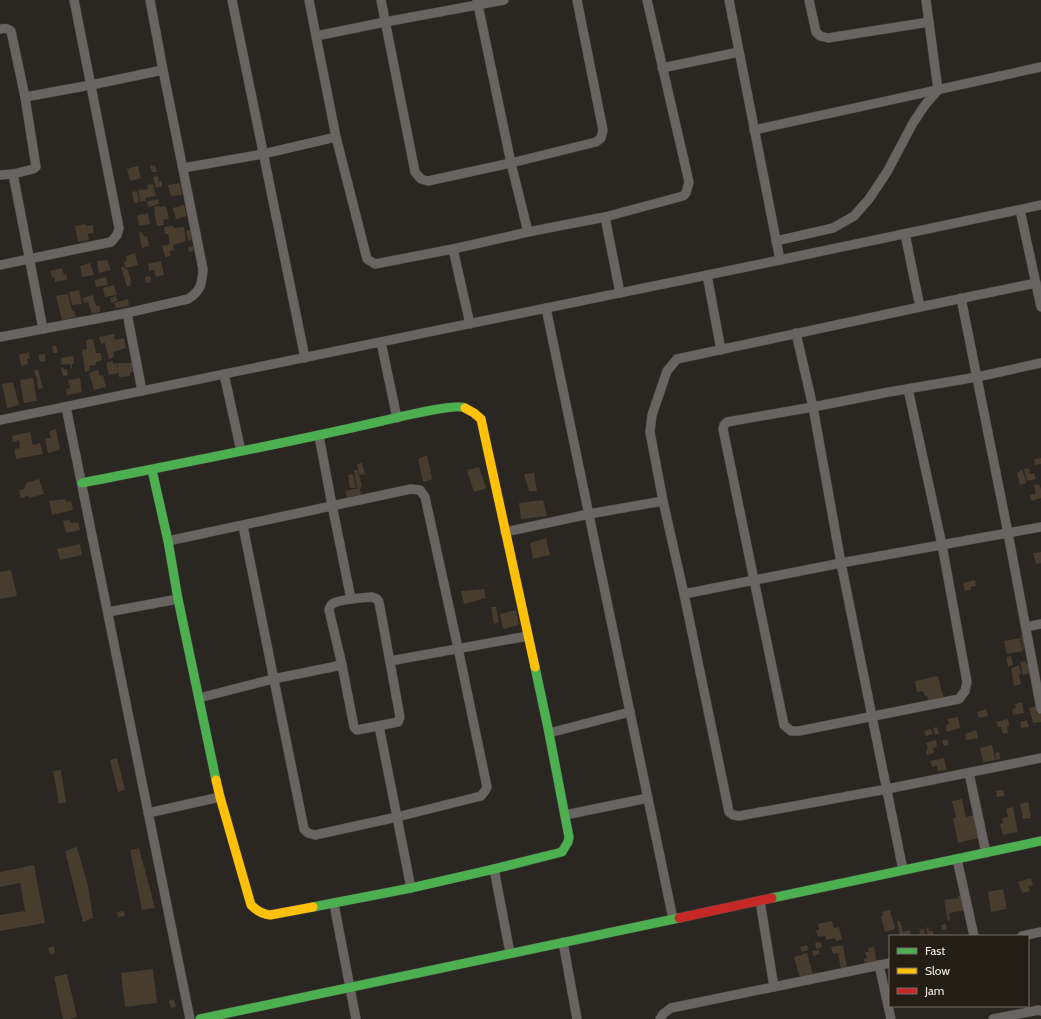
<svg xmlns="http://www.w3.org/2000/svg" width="1041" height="1019" font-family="Cabin,sans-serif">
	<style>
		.building { fill: #473c2e }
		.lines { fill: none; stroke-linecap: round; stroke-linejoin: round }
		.street-casing { stroke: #47433f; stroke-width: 10 }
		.fast-casing { stroke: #47433f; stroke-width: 10 }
		.slow-casing { stroke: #47433f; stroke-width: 10 }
		.jam-casing { stroke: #47433f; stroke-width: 10 }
		.street { stroke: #676462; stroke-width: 9 }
		.fast { stroke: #4caf50; stroke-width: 9 }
		.slow { stroke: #ffc107; stroke-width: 9 }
		.jam { stroke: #c62828; stroke-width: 9 }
	</style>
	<rect width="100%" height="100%" fill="#2a2622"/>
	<g class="building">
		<polygon points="155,165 157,172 152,172 150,166"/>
		<polygon points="138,166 141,178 130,181 127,169"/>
		<polygon points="158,176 159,182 162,181 162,186 156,188 153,177"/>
		<polygon points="180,183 182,195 171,196 168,185"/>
		<polygon points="153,184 156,196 145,198 146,201 140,202 138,190 148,189 147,185"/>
		<polygon points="137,191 139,202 134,203 132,192"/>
		<polygon points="158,199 159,204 148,207 147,202"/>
		<polygon points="184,205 187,216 176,219 173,208"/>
		<polygon points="154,206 160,206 160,207 166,206 169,219 163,220 164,225 157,226 154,212 155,210"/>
		<polygon points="148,213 150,224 139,226 137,215"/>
		<polygon points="86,224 86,226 93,225 94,233 88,234 89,240 78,242 75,226"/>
		<polygon points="173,226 174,228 184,227 186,241 173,245 174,250 169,251 171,256 165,257 162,246 170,244 168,234 165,234 164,227"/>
		<polygon points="190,230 192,240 188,241 186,231"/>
		<polygon points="142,232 144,237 147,236 149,246 142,248 139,233"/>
		<polygon points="193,246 194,251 189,252 188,247"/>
		<polygon points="135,253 138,265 126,268 124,262 127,261 126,256"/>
		<polygon points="107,260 111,270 99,273 97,261"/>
		<polygon points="161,261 164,275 156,277 154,270 149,271 148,264"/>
		<polygon points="90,263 94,275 82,277 80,266"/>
		<polygon points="121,267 124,267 128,270 131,281 130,286 127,287"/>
		<polygon points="62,268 64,275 66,274 67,280 55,282 54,277 52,277 50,271"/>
		<polygon points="150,276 151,282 146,283 145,277"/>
		<polygon points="106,277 108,285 96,287 95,280"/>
		<polygon points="114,285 117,295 105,297 103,288"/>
		<polygon points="79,290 82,304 72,305 69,292"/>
		<polygon points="68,294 72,311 74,310 76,317 62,320 56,296"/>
		<polygon points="93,295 96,306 100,306 100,312 92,314 88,302 84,303 82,298"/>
		<polygon points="116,296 117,301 111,303 110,298"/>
		<polygon points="128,299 129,306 116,308 114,303"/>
		<polygon points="114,334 115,340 124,338 126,348 113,352 114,357 109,359 105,343 101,344 99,337"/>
		<polygon points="93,339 96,353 101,353 102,360 96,362 96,365 89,366 90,371 85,372 82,350 87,349 86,340"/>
		<polygon points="56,345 58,353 53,353 52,346"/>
		<polygon points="29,352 30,358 27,359 28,364 21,366 19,355"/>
		<polygon points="45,354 46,361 40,362 38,355"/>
		<polygon points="73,356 74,363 72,364 72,368 71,368 70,364 62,365 61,358"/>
		<polygon points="113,361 113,364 117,363 118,371 118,363 132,363 133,372 130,373 130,376 119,377 119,373 109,375 106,363"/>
		<polygon points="63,367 64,370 67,369 68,375 63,376 61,368"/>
		<polygon points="38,369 43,388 38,389 37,379 34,371"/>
		<polygon points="98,370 100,376 103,375 106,387 94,390 89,373"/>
		<polygon points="33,378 37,401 24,403 20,380"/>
		<polygon points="80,378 82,392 67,395 66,389 70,388 68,380"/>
		<polygon points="13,382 19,405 7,408 2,384"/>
		<polygon points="56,429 60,450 48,453 45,439 51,438 49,431"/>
		<polygon points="30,432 33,445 40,443 43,454 16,459 14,449 20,448 19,440 13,442 12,436"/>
		<polygon points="427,455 432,479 423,482 418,459"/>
		<polygon points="1041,458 1041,464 1035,465 1034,459"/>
		<polygon points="362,463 365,474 360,475 357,464"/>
		<polygon points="479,467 486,488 474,492 467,470"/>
		<polygon points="1029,468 1030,474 1034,473 1036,479 1027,481 1024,469"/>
		<polygon points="354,470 358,470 362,487 357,488"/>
		<polygon points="1022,470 1027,483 1020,485 1017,473"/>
		<polygon points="534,473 537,491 529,491 524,474"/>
		<polygon points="353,474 356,488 350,488 348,475"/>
		<polygon points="39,479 44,494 29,498 28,496 21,498 19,490 24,489 26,483"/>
		<polygon points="1039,484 1041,489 1041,498 1031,501 1030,495 1036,494 1034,485"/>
		<polygon points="360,488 361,495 347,498 345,491"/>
		<polygon points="65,499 66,502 71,501 73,510 52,515 49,501"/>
		<polygon points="543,500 547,516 521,519 519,503"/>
		<polygon points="70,520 71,523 78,522 80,530 66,533 63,521"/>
		<polygon points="546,538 550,555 533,559 530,543"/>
		<polygon points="80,544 82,555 60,560 57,549"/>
		<polygon points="1041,552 1041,563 1036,564 1033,553"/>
		<polygon points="11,570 17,596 0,599 0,572"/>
		<polygon points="975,580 976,586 971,587 971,590 965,591 963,583"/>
		<polygon points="484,589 486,598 464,604 461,591"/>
		<polygon points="491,607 496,607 499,622 494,624"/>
		<polygon points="516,610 519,625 503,629 500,614"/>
		<polygon points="1021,635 1026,635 1028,648 1023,649"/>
		<polygon points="1020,638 1023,651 1007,654 1004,641"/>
		<polygon points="1011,656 1013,665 1008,667 1006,657"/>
		<polygon points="1026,661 1026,664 1031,663 1033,672 1023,675 1020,662"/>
		<polygon points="1019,665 1021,674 1019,674 1021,684 1014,686 1011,668"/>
		<polygon points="938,676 944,699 929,703 927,696 925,696 923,691 917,692 915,681"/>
		<polygon points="1022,702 1024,713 1013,715 1012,709 1016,708 1015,704"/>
		<polygon points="1036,706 1037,713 1041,712 1041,722 1033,723 1029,708"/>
		<polygon points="986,709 988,716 979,718 977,712"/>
		<polygon points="958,717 960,728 947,732 946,725 949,724 947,719"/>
		<polygon points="1008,719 1009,726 1007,726 1008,733 1003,734 1001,727 998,727 996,722"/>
		<polygon points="1027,720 1029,727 1021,728 1020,722"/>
		<polygon points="937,727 939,734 935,735 933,728"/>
		<polygon points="931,729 933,734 926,736 924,731"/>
		<polygon points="976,730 978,738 966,740 965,734"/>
		<polygon points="947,739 949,745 944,746 942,741"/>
		<polygon points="936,740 937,747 933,748 934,753 927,755 926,749 928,749 926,743"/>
		<polygon points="992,745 995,760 983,762 980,748"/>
		<polygon points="999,752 1000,759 996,760 995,753"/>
		<polygon points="117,758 125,790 118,792 110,760"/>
		<polygon points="944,758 947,770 938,771 937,766 932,767 930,761"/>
		<polygon points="61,770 66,802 59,804 53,771"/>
		<polygon points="1003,790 1005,796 997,797 996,791"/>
		<polygon points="962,799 966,817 974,815 979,838 958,843 953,819 956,817 952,801"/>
		<polygon points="1028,802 1031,818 1023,819 1020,804"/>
		<polygon points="1013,807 1018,832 1003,835 1000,824 1003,823 1002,818 1008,817 1006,809"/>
		<polygon points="77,847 88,886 93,918 83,922 65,851"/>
		<polygon points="139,848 155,908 142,910 130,850"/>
		<polygon points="34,865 45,923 0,931 0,915 25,911 20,883 0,887 0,872"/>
		<polygon points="1031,878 1033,885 1028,886 1030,891 1022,893 1018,882"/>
		<polygon points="1003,889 1007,909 991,912 988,892"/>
		<polygon points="963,895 966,910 949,913 950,921 948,921 944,900 958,898 958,896"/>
		<polygon points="890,910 895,929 885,932 881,917 883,916 882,912"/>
		<polygon points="124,911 125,916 118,917 117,912"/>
		<polygon points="832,921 834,928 839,927 842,940 836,941 835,938 826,940 825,936 818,937 816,930 819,930 818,924"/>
		<polygon points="897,921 900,921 903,932 910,930 911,936 900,936"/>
		<polygon points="946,924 947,929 942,930 941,925"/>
		<polygon points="928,927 929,931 933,931 934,936 928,936 926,928"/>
		<polygon points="924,929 925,934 921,935 919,930"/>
		<polygon points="821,942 822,947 816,949 815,943"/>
		<polygon points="807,945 808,950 802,952 800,947"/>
		<polygon points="843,945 847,968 841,969 838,953 833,954 831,947"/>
		<polygon points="54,946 55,953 50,955 48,948"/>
		<polygon points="874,947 877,963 865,966 864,959 867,958 865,952 869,952 868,948"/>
		<polygon points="819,950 820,954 813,956 812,951"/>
		<polygon points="807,953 813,975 800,978 794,957"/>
		<polygon points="153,969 157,1003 125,1007 121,973"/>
		<polygon points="67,974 77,1017 69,1019 63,1019 54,977"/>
		<polygon points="174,999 176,1007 171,1008 169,1001"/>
	</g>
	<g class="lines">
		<defs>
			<g id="street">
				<polyline points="232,0 305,358"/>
				<polyline points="309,0 316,36 336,137 367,259 375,264 453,249 528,232 605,217 683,196 686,193 689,182 647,0"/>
				<polyline points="381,0 415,172 421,179 428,181 511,163 596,142 601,138 603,130 577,0"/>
				<polyline points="477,0 511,163 528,232"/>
				<polyline points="729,0 780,260"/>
				<polyline points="809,0 816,32 820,36 828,38 929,22"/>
				<path d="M0 29C5 28 7 28 11 31L25 97 36 167 33 169 13 174 0 175"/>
				<polyline points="316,36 385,22 504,0"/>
				<polyline points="662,68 739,52"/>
				<polyline points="25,97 91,85 163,70"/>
				<polyline points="754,130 1041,67"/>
				<polyline points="183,168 263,154 336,137"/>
				<polyline points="13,174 43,329"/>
				<polyline points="1020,210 1041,307"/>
				<polyline points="605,217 620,293"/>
				<polyline points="905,234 920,307"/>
				<polyline points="776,241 833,228 854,216 869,199 887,172 913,123 925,105 938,90 926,0"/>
				<polyline points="453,249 470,324"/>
				<polyline points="0,265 111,242 117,235 119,228 74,0"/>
				<polyline points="707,275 721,350"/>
				<polyline points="1036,283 920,307 677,359 667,371 652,415 650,432 663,501 684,594 729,812 733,815 739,816 887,789 1041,758"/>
				<polyline points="961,298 1008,533 1041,709"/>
				<polyline points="546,308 673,919"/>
				<polyline points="127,313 142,391"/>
				<polyline points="796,333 813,407 841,563 903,870"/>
				<path d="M0 337 127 313 188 299C201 291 202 284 203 269L163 70 150 0"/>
				<polyline points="381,342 397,418"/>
				<polyline points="224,374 241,451"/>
				<polyline points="908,389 942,545 967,682 965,691 959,699 799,731 791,731 784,725 754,580 723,429 724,425 727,422 813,407 889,392 977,377 1041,363"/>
				<polyline points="66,407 190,1019"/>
				<polyline points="0,420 780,260 1041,205"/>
				<polyline points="319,436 332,505 351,599"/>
				<polyline points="505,532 589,514 663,501"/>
				<path d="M168 541C249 524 330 506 411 489L420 490 425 497 458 648 487 787 485 791 481 796 397 817 315 835 308 833 304 829 243 526"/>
				<polyline points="684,594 841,563 1041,527"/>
				<path d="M372 597 377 599 379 602 400 717 398 722 357 730 354 727 342 665 329 610C330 607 330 606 332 604 340 599 363 598 372 597Z"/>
				<polyline points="108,612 178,599"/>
				<polyline points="1026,627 1041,624"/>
				<polyline points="390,661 528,636"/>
				<polyline points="199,698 273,679 342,665"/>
				<polyline points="379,726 411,888"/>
				<polyline points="549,733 630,712"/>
				<polyline points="969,773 986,853"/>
				<polyline points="148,813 220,797"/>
				<polyline points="565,815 648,798"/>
				<polyline points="957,859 974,936"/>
				<polyline points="494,869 510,953"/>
				<polyline points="760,901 774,987"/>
				<polyline points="334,904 356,1019"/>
				<polyline points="1022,936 1041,932"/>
				<polyline points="563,942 577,1019"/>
				<polyline points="879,965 891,1019"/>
				<polyline points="660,1019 663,1014 671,1008 890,963"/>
				<polyline points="993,1019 1039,1010 1041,1011"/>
			</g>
			<g id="fast">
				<polyline points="152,470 168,541 178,599 216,780"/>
				<path d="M82 483C182 463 283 444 382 421 396 418 455 403 465 408"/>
				<polyline points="772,898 1041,841"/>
				<polyline points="313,907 411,888 494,869 562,852 568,842 569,837 549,733 535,667"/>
				<polyline points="200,1019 679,918"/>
			</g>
			<g id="slow">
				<polyline points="465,408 474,413 481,419 535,667"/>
				<path d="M216 780 220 797 251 905C257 911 262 914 270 915L313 907"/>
			</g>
			<polyline id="jam" points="679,918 772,898"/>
		</defs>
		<use href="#street" class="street-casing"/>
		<use href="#fast" class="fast-casing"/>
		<use href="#slow" class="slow-casing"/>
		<use href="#jam" class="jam-casing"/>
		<use href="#street" class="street"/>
		<use href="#fast" class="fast"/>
		<use href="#slow" class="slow"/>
		<use href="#jam" class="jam"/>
	</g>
	<rect x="889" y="935" width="140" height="72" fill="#241d16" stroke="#756f69"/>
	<rect x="897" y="948" width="20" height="6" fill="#4caf50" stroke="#756f69"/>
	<text x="925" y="955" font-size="12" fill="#efeae5">Fast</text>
	<rect x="897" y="968" width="20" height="6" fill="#ffc107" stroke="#756f69"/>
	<text x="925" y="975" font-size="12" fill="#efeae5">Slow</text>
	<rect x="897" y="988" width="20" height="6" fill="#c62828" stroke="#756f69"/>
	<text x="925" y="995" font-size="12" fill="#efeae5">Jam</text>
</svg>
